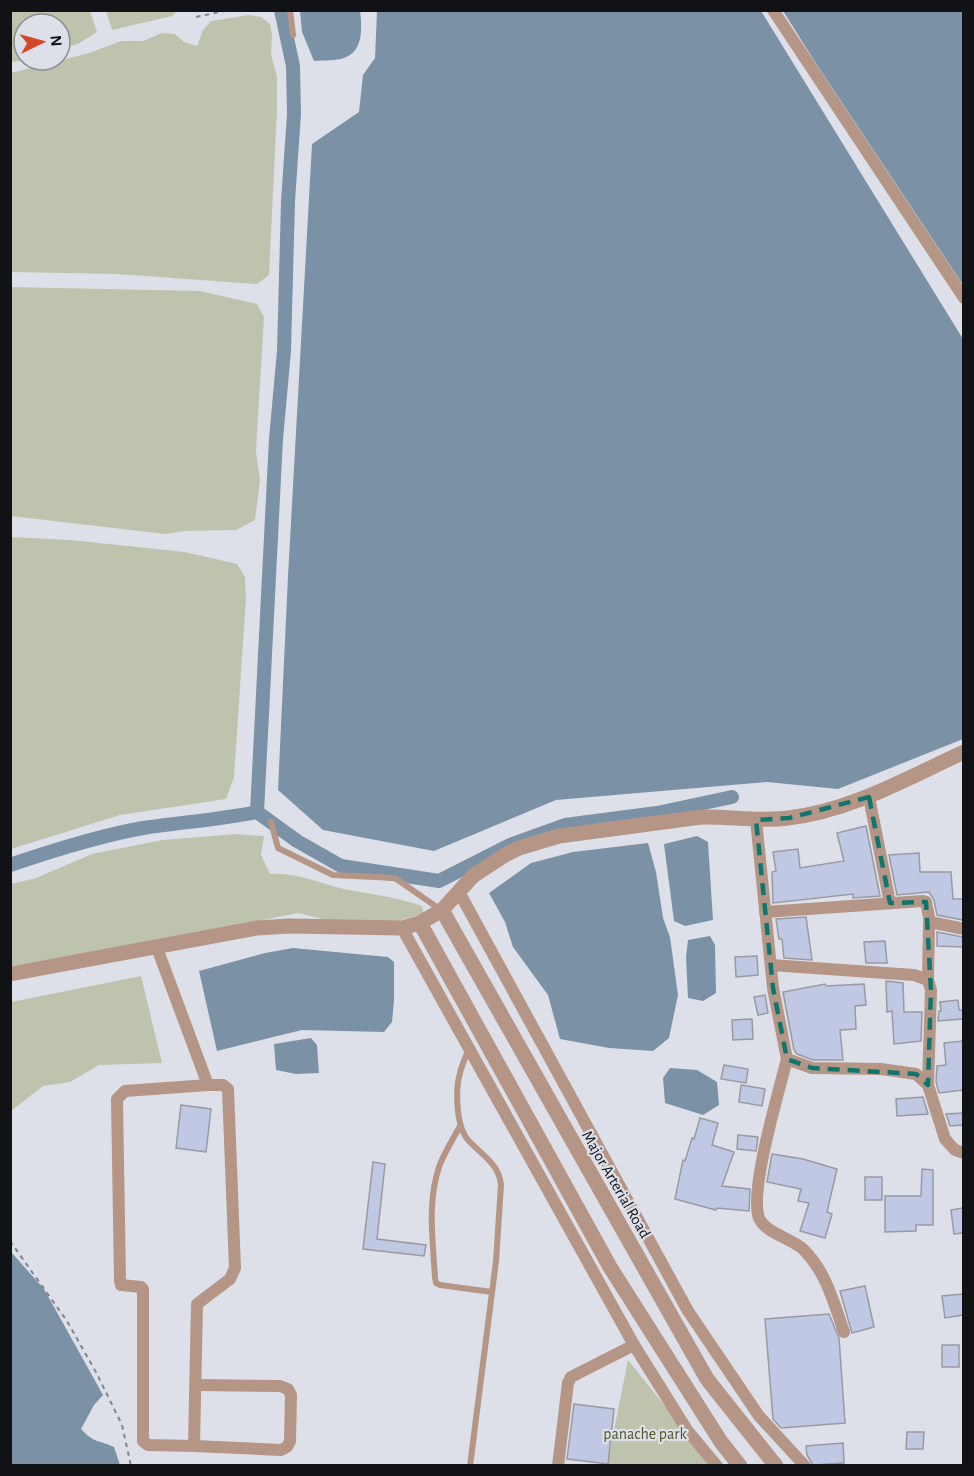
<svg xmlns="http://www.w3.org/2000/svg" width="974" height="1476" font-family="'Alegreya Sans',sans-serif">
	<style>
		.green { fill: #bec3ad }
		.water { fill: #7b92a6 }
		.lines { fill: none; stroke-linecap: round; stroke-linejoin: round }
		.canal { stroke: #7b92a6; stroke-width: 14 }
		.building { fill: #c1c8e4; stroke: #989aa3; stroke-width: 1.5 }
		.path { stroke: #82848a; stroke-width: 2; stroke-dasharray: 4.5 4.5; stroke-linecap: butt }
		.service { stroke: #b59585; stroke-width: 6 }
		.minor { stroke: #b59585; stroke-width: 12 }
		.tertiary { stroke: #b59585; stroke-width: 15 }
		.marked { fill: none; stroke: #0f766e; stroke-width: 4.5; stroke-dasharray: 12 8; stroke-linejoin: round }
		.labels { text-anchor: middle; stroke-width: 4.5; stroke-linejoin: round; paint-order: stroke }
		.street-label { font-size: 16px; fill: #111215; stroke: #dee0e9 }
		.park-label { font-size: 16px; fill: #4e5627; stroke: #dee0e9 }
	</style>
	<rect width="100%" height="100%" fill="#dee0e9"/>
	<g class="green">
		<polygon points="17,11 90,11 97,32 78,44 60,49 60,24 24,24 24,60 27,60 11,62 11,12"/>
		<polygon points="177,11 172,16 112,30 106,11"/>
		<polygon points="249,15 261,17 270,24 272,36 271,54 277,77 277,110 269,275 257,284 117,274 11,272 11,73 89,53 121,41 143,41 162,33 175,34 184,42 197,46 203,30 211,21"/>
		<polygon points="11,287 200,291 257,304 264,317 256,451 260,480 255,520 236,530 185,531 165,534 11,516"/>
		<polygon points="10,537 70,540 185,552 237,564 245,577 246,598 234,777 226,799 120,815 11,849"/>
		<path d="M237 834 264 836 261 855 270 874C295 872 319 883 344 889 370 894 397 897 422 906L424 914 389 923 331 921 298 913 193 934 11 966V884L36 878 92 854 163 840Z"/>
		<polygon points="141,976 162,1063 99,1065 70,1082 43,1086 11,1111 11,1002"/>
		<polygon points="628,1360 712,1465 607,1465"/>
	</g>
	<g class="water">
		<path d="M300 11H360C362 27 364 51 344 58 336 61 324 60 314 61L302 32Z"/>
		<polygon points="377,11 761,11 963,339 963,739 838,789 767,782 556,800 434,851 323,830 278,790 288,576 312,144 359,112 363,75 375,58"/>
		<polygon points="783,11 963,11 963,285 815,62"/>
		<polygon points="697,836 708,842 713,920 685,926 674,921 664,844"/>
		<polygon points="648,843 656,872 663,918 670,937 678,995 669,1038 653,1051 609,1048 560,1039 548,995 513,947 505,922 489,893 531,863 573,852"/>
		<polygon points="710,936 715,945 716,993 703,1001 688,998 686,957 688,940"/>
		<polygon points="293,948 388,957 394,962 394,1000 392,1022 384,1032 302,1030 217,1051 199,971 265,953"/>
		<polygon points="311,1038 317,1045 319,1073 296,1074 276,1070 274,1044"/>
		<polygon points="670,1068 697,1070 717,1082 719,1105 703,1115 665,1103 663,1078"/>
		<path d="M11 1252 44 1289 103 1395 94 1405 81 1429C95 1444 97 1439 114 1447L120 1465H11Z"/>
	</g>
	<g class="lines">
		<g class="canal">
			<polyline points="257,812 297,841 341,866 439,881 510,845 565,825 657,813 732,797"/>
			<path d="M10 865C54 850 98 836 143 828 181 822 219 820 257 812L276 439 284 351 288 201 294 114 293 66 281 10"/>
		</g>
	</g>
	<g class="building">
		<polygon points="866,826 880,896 853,898 853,894 773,903 772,872 776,871 773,852 798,849 800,868 844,861 837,833"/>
		<polygon points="919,853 920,872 951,872 953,899 963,899 963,920 937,915 934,900 929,892 897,895 889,855"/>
		<polygon points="806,917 812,960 784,958 782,939 779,939 776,919"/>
		<polygon points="937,932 963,937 963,947 937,946"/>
		<polygon points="885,941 887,963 866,963 864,942"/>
		<polygon points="757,956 758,975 736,977 735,957"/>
		<polygon points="886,981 903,983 904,1012 922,1012 921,1041 894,1044 892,1011 887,1012"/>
		<polygon points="825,984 826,986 864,984 866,1005 855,1006 856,1029 840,1030 843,1060 813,1060 797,1054 794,1050 783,992"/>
		<polygon points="765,995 768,1013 758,1015 754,997"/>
		<polygon points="958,1000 959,1010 963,1010 963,1019 938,1021 939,1011 941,1011 940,1002"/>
		<polygon points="752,1019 753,1039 733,1040 732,1020"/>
		<polygon points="963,1041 963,1090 939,1093 936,1082 937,1066 946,1065 944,1043"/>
		<polygon points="724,1065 748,1069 746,1083 721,1079"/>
		<polygon points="741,1085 765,1089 762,1106 739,1102"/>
		<polygon points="923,1097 928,1114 897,1116 896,1099"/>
		<polygon points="181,1105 211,1109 206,1152 176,1148"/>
		<polygon points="963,1113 963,1125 950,1126 946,1114"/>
		<polygon points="700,1118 718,1123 712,1145 734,1152 722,1186 750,1189 749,1211 717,1208 716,1210 675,1199 683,1160 685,1161 692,1138 694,1139"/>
		<polygon points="738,1135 758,1137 756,1151 737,1149"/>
		<polygon points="772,1154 803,1159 837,1169 827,1212 832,1214 825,1238 800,1231 809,1203 798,1201 801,1189 767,1182"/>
		<polygon points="373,1162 385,1164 377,1239 426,1245 424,1256 363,1249"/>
		<polygon points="922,1169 933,1170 933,1225 916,1225 916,1231 885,1232 885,1196 921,1196"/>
		<rect x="865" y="1177" width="17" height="23"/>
		<polygon points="963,1208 963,1233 954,1234 951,1210"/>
		<polygon points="865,1286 874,1327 852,1333 840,1291"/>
		<polygon points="963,1294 963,1315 945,1318 942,1296"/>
		<polygon points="829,1314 839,1338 845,1423 781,1428 773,1419 765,1319"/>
		<rect x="942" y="1345" width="17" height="22"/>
		<polygon points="574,1404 614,1409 608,1464 567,1459"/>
		<polygon points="907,1432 924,1432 923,1449 906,1449"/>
		<polygon points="843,1443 844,1463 813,1465 807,1455 806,1446"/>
	</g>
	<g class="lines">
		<g class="path">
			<polyline points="196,17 229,10"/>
			<polyline points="10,1241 67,1321 97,1374 122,1425 131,1466"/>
		</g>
		<g class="service">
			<polyline points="290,10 293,35"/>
			<polyline points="271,822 278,848 333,875 395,878 441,910"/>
			<path d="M468 1051C465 1058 462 1065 460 1073 455 1090 456 1128 469 1141 482 1155 499 1164 501 1185L496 1261 470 1466"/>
			<path d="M460 1126C453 1139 444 1153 439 1167 427 1203 433 1241 435 1278L436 1283 440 1285 492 1292"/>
		</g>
		<g class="minor">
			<polyline points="773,10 964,298"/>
			<polyline points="869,797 890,903"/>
			<polyline points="756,820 773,988 787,1059 812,1068 881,1069 916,1074 928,1085 945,1139 955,1150 964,1153"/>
			<polyline points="459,892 688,1311 759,1416 805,1466"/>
			<polyline points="765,912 923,901 926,902 930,922 964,929"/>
			<polyline points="402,928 634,1345 687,1430 717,1466"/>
			<polyline points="157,948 208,1085 125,1091 117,1099 120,1281 121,1285 141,1287 143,1289 143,1441 148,1445 194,1446 197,1304 230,1279 235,1268 228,1089 223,1085 208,1085"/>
			<polyline points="771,965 914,975 928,980 931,990 928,1085"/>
			<polyline points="928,980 929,921"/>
			<path d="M787 1059C779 1091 749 1191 759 1218 766 1234 792 1238 804 1250 826 1272 834 1303 844 1332"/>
			<polyline points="194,1446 281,1450 287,1447 290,1441 291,1395 288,1389 280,1386 196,1385"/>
			<polyline points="558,1466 568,1383 571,1377 634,1345"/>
		</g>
		<g class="tertiary">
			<polyline points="442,910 707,1379 776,1466"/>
			<polyline points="420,923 610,1267 721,1442 740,1466"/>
			<path d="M10 974 257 928 289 926 402 928 420 923 442 910 473 876 505 855 519 848 559 836 701 817C730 816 758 822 788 818 851 811 907 778 964 752"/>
		</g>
	</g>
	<path class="marked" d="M869 797 890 903 926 902 931 990 928 1085 916 1074 812 1068 787 1059 773 988 756 820 789 818Z"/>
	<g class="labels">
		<g class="street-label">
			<text transform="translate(617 1184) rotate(60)" y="6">Major Arterial Road</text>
		</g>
		<g class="park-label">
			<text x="645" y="1439">panache park</text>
		</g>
	</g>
	<rect width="974" height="1476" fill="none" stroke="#111215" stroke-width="24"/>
	<g transform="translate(42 42) rotate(85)"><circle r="28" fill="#dee0e9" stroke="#8c8e94" stroke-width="1.5"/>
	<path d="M0-4.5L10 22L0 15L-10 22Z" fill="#d44a29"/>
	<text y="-9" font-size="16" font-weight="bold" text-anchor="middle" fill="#111215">N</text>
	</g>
</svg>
